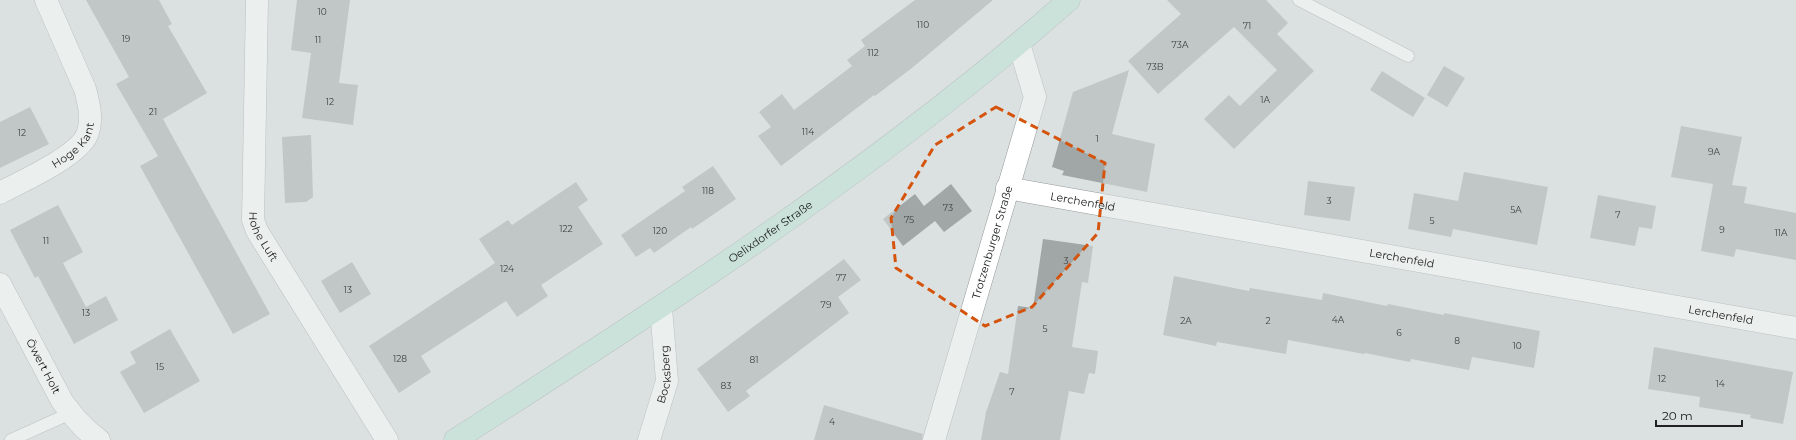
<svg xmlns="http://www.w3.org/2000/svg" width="1796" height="440" font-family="Montserrat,sans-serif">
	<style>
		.building { fill: #a1a6a7 }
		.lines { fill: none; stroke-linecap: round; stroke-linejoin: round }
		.lane-casing { stroke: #949998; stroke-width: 13 }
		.street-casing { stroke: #949998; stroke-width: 23 }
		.secondary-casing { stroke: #949998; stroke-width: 23 }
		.lane { stroke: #fff; stroke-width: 12 }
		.street { stroke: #fff; stroke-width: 22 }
		.secondary { stroke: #b9e3d5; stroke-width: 22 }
		.marked { fill: none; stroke: #d4540e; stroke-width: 3; stroke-dasharray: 8 5; stroke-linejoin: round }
		.labels { text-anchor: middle; stroke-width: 3.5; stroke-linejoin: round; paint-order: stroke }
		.number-label { font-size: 9px; fill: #404343 }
		.street-label { font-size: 11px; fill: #202222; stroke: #dbe1e0 }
	</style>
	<rect width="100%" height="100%" fill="#dbe1e0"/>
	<g class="building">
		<polygon points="86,0 159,0 172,24 168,26 207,93 163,119 270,314 233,334 140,166 158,156 116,84 129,77"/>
		<polygon points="297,0 350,0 339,83 358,85 353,125 302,118 311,53 291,50"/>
		<polygon points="915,0 993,0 912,68 875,96 874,95 781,166 758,136 771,127 759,112 782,94 794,110 852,66 847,60 865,46 861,40"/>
		<polygon points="1167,0 1266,0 1288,23 1277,34 1314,71 1234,149 1204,119 1229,95 1240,106 1277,70 1234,27 1158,94 1128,61 1181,14"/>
		<polygon points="1444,66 1465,78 1447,107 1427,95"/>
		<polygon points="1129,70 1112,134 1155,144 1147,192 1062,175 1064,171 1052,167 1073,92"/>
		<polygon points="1382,71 1425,98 1413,117 1370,90"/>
		<polygon points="30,107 49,144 0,168 0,122"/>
		<polygon points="1681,126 1742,137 1732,185 1747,187 1744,203 1796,213 1796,260 1736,249 1734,257 1701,251 1713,184 1671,177"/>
		<polygon points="311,135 313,197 306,202 285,203 282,137"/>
		<polygon points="713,166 736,199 692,229 691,227 654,253 650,248 636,257 621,235 685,191 682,187"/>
		<polygon points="1464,172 1548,187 1537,245 1453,229 1451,237 1408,229 1414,193 1458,201"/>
		<polygon points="1308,181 1355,187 1350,221 1304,215"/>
		<polygon points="576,182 588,200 578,207 603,244 541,285 548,296 517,317 506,301 421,356 431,372 399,393 369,346 495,263 479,239 508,220 512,225"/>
		<polygon points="951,184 972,211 944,232 935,221 903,246 883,219 915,194 924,206"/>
		<polygon points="1598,195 1656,206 1652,229 1639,227 1635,246 1590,238"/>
		<polygon points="58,205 83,252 63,263 86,307 106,296 118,320 74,344 38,276 35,278 10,230"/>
		<polygon points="1043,239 1093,246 1088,283 1082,282 1072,347 1098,351 1095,374 1089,373 1084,394 1069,391 1060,440 981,440 986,412 1000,372 1008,374 1018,306 1033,308"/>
		<polygon points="844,259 861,280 838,297 849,313 746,391 750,396 728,412 697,369"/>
		<polygon points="352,262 371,294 340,313 321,281"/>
		<polygon points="1174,276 1249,291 1250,288 1322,300 1323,293 1387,306 1388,304 1444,315 1444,313 1540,331 1534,368 1472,357 1469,370 1411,359 1410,362 1365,353 1364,354 1288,340 1286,354 1217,342 1216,346 1163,335"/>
		<polygon points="170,329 200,381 144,413 120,372 136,363 130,352"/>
		<polygon points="1654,347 1793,372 1783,424 1750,418 1751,415 1699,407 1700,397 1648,389"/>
		<polygon points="824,405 923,434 922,440 814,440"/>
	</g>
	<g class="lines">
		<defs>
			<g id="lane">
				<polyline points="1299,0 1408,56"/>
				<polyline points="11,440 71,413"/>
			</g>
			<g id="street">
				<path id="s1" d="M257 0 253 220 257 231 387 440"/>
				<path id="s2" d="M1007 188 1796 328"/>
				<path id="s3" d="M0 193C22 181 77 157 87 135 93 120 89 104 85 89L46 0"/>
				<path id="s4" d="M0 284 62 401C73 416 83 429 99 440"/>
				<path id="s5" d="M649 440 667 381 661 308"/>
				<path id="s6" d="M934 440 1035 97 1019 44"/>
			</g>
			<g id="secondary">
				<path id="s7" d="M455 440C667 304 880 167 1069 0"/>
			</g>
		</defs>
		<use href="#lane" class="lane-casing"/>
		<use href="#street" class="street-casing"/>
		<use href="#secondary" class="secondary-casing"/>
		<use href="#lane" class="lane"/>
		<use href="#street" class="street"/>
		<use href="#secondary" class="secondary"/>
	</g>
	<path d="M0 0H1796V440H0ZM996 107 1105 163 1098 233 1032 307 985 326 896 268 891 218 935 145Z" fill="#dbe1e0" fill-opacity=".55" fill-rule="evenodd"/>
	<path class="marked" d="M996 107 1105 163 1098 233 1032 307 985 326 896 268 891 218 935 145Z"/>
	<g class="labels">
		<g class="number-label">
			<text x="322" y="15">10</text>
			<text x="923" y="28">110</text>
			<text x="1247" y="29">71</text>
			<text x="126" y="42">19</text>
			<text x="318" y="43">11</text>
			<text x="1180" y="48">73A</text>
			<text x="873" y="56">112</text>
			<text x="1155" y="70">73B</text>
			<text x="1265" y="103">1A</text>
			<text x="330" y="105">12</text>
			<text x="153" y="115">21</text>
			<text x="808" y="135">114</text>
			<text x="22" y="136">12</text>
			<text x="1097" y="142">1</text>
			<text x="1714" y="155">9A</text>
			<text x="708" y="194">118</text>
			<text x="1329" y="204">3</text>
			<text x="948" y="211">73</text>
			<text x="1516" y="213">5A</text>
			<text x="1618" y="218">7</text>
			<text x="909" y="223">75</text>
			<text x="1432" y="224">5</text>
			<text x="566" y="232">122</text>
			<text x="1722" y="233">9</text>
			<text x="660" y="234">120</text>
			<text x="1781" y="236">11A</text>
			<text x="46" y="244">11</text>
			<text x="1066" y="264">3</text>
			<text x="507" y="272">124</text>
			<text x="841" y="281">77</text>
			<text x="348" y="293">13</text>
			<text x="826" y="308">79</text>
			<text x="86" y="316">13</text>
			<text x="1338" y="323">4A</text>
			<text x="1186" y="324">2A</text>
			<text x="1268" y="324">2</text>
			<text x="1045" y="332">5</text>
			<text x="1399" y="336">6</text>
			<text x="1457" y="344">8</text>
			<text x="1517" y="349">10</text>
			<text x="400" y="362">128</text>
			<text x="754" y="363">81</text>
			<text x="160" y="370">15</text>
			<text x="1662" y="382">12</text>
			<text x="1720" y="387">14</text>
			<text x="726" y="389">83</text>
			<text x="1012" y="395">7</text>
			<text x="832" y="425">4</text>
		</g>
		<g class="street-label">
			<text dy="4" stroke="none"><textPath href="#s3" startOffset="89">Hoge Kant</textPath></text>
			<text dy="4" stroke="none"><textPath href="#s2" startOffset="77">Lerchenfeld</textPath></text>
			<text dy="4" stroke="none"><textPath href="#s7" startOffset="378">Oelixdorfer Straße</textPath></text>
			<text dy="4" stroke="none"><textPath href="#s1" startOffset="239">Hohe Luft</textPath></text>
			<text dy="4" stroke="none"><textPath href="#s6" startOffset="206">Trotzenburger Straße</textPath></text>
			<text dy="4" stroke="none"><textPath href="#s2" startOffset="401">Lerchenfeld</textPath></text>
			<text dy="4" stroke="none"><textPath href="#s2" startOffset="725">Lerchenfeld</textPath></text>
			<text dy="4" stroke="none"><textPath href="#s4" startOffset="93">Öwert Holt</textPath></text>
			<text dy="4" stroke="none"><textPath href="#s5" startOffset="68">Bocksberg</textPath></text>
		</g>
	</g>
	<path d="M1656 420v6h86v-6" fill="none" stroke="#202222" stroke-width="2"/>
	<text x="1662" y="420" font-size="12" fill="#202222" stroke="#dbe1e0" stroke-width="3" paint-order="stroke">20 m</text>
</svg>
